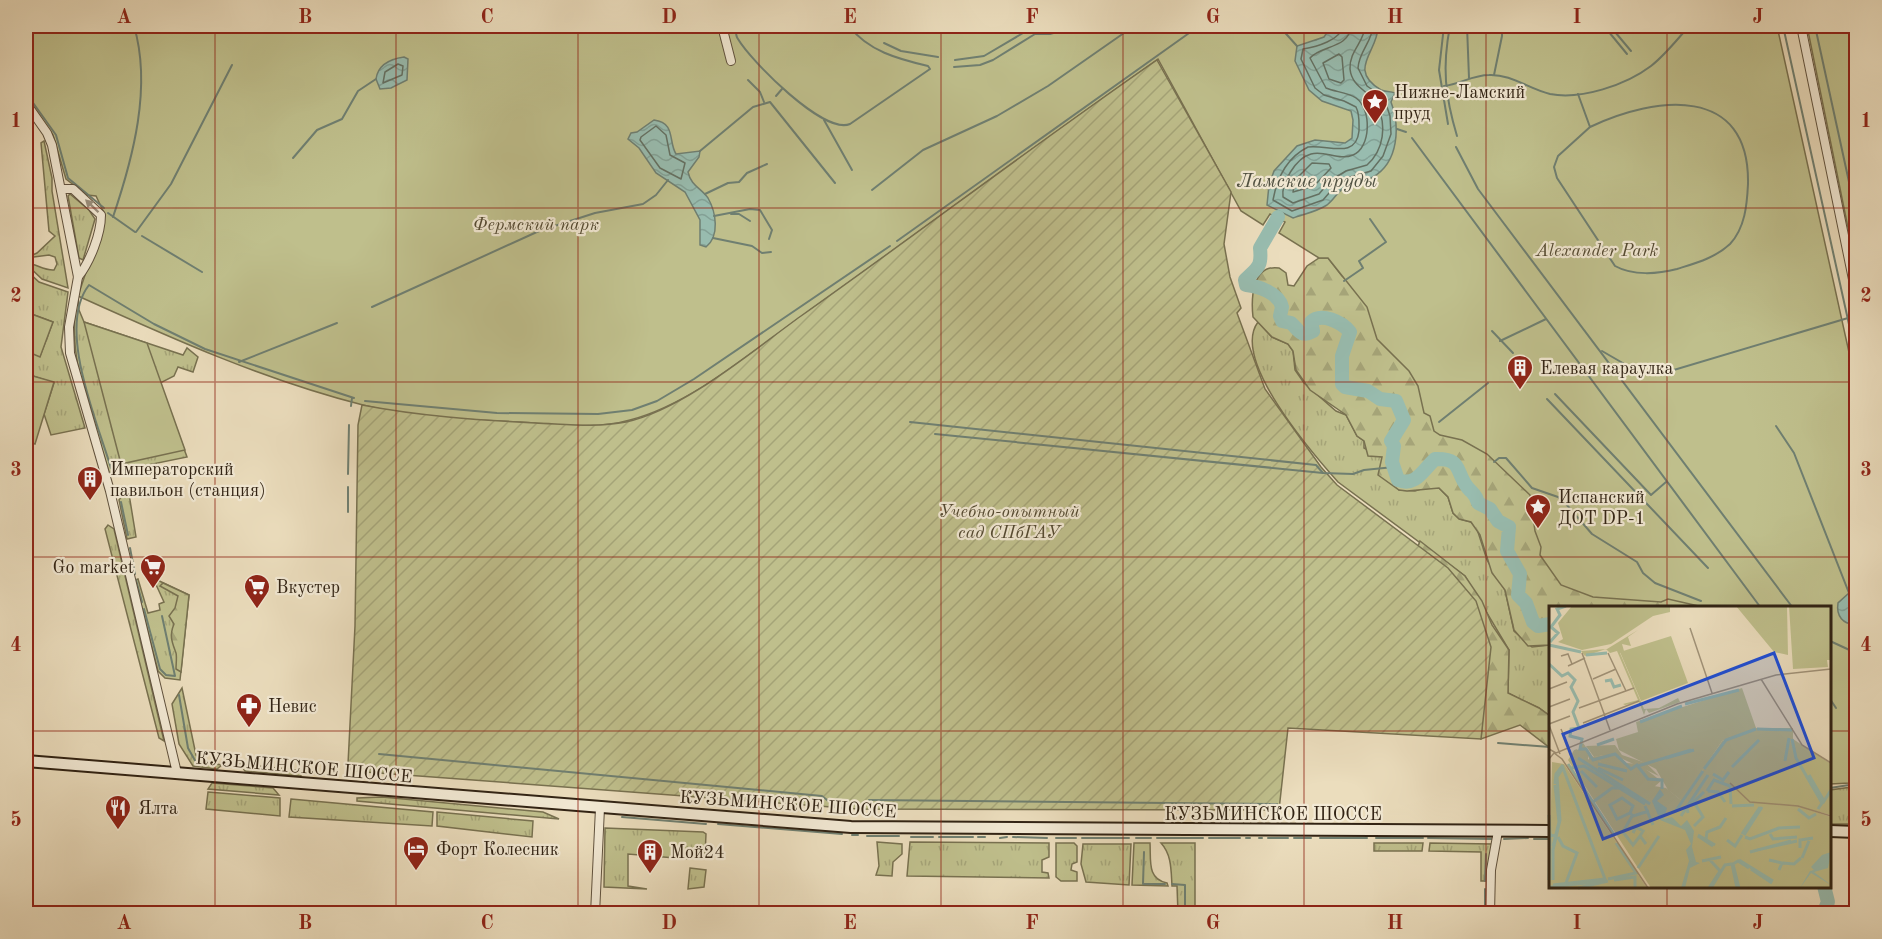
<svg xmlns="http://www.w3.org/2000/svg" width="1882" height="939" font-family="'Old Standard TT',serif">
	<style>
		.grass { fill: url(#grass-tufts); stroke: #787150; stroke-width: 1.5 }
		.forest { fill: url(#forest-firs); stroke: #787150; stroke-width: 1.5 }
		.park { fill: #bfbf8c; stroke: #787150; stroke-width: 1.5 }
		.garden { fill: url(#garden-furrows); stroke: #787150; stroke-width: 1.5 }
		.water { fill: url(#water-waves); stroke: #6f7f71; stroke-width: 1.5 }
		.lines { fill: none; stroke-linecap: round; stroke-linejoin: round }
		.shore { stroke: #647062; stroke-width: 1.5 }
		.stream { stroke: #6f7f71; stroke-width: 2 }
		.river { stroke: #98bcaf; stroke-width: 14 }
		.minor-casing { stroke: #60523e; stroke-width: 10 }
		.secondary-casing { stroke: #312314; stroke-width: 14 }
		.minor { stroke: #f2e9d4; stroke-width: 8 }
		.secondary { stroke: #f2e9d4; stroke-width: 10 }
		.oneway { fill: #9b907e }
		.grid { fill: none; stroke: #8f2418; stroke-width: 1.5; stroke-opacity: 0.55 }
		.labels { text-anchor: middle; stroke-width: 4.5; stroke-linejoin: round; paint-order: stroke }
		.poi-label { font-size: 18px; fill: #312314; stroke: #f2e9d4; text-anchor: start }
		.park-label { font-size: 18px; font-style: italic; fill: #544a32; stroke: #f2e9d4 }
		.street-label { font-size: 18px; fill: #312314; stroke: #f2e9d4 }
		.water-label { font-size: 20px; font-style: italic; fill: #505142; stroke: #f2e9d4 }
		.inset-river { fill: none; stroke: #98bcaf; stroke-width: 3 }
		.inset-road { fill: none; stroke: #a19379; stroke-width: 1.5 }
		.view { fill: #1d4ed8; fill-opacity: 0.15; stroke: #1d4ed8; stroke-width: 3 }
		.inset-edge { fill: none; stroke: #312314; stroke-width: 3 }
		.neatline { fill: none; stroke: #8f2418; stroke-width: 2 }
		.grid-label { font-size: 20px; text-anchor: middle; font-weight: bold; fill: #8f2418 }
	</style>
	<defs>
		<pattern id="grass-tufts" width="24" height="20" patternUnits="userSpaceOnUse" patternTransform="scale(1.5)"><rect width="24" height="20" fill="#bfbf8c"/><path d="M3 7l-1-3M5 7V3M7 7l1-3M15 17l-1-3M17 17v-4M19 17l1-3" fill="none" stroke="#a5a478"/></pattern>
		<pattern id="forest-firs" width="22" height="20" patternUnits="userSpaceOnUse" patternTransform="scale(1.5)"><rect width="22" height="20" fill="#bfbf8c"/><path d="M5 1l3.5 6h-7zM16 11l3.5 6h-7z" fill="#a5a478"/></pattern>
		<pattern id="garden-furrows" width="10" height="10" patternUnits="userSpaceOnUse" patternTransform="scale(1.5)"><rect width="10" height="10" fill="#bfbf8c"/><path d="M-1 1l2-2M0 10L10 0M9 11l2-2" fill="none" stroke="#a5a478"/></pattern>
		<pattern id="water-waves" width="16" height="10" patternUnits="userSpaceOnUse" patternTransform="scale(1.5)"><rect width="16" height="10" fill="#98bcaf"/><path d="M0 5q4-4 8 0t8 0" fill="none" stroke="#83a196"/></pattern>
	</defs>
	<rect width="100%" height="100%" fill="#ebddbd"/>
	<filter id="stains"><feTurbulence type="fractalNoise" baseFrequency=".00333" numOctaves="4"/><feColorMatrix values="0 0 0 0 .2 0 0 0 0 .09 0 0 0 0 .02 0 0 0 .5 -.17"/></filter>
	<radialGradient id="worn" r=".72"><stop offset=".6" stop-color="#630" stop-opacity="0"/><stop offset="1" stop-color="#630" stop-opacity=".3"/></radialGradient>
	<g class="grass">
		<path d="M44 141 52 178V191L68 288 42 279 26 264C31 261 44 271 54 270L57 264 55 257 49 255 26 258 37 253 55 236 49 231 41 143Z"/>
		<polygon points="70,194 89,210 95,219 83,260 79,258 68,196"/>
		<polygon points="26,270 39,282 68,292 61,347 85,428 51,435 44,414 54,383 33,376 26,351 40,356 53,322 26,312"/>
		<path d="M78 296 79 310 84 322 183 355 187 348 198 357 193 372 178 367 174 376 160 383 187 457 109 473C93 417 64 355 78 296Z"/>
		<path d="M1258 322 1272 337 1288 344 1293 351 1295 370 1304 383 1336 411 1346 415 1357 436 1364 441V448L1382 457 1399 490 1415 491 1427 487 1439 488 1448 497 1453 513 1460 519 1471 522 1477 529 1487 560 1505 590 1514 631 1532 647 1550 645V716L1539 708 1508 693 1509 650 1465 576 1338 482C1313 454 1230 359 1258 322Z"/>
		<polygon points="129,494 136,537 127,539 119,500 122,495"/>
		<polygon points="108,525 114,529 164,741 159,738 105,529"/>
		<polygon points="153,578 189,595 180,680 165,678 158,671 135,580 138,579 148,613 160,610 159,604 164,602"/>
		<polygon points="182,688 196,755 204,762 222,765 217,769 193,766 179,744 172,704"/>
		<polygon points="240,764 306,771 300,776 245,771"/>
		<polygon points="1856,780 1856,824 1830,824 1830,790 1852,787"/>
		<polygon points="212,783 273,788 279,795 208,789"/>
		<polygon points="208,792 280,798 280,816 206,809"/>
		<polygon points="382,797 543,812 559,819 357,801 357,798"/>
		<polygon points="291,799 433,812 432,826 289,817"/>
		<polygon points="437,812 533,821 532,837 437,826"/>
		<polygon points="605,828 703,832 706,834 705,856 687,859 628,854 628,886 647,889 604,887"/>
		<polygon points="877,842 902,844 902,854 893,862 892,876 876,875 879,866"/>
		<polygon points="910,842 1049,843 1049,857 1042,860 1042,872 1048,873 1049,878 907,876"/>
		<polygon points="1056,843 1074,843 1077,846 1077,862 1072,864 1071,870 1077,872 1077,881 1061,881 1056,877"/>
		<path d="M1134 843H1150C1151 861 1147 879 1167 883L1168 886 1132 885Z"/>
		<path d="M1161 843H1195V913H1178L1177 886H1172C1171 871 1172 855 1161 843Z"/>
		<polygon points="1374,843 1423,843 1422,851 1374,851"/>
		<polygon points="1430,843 1492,844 1487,881 1481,881 1481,852 1429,851"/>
		<polygon points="1083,844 1131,844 1129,885 1086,882 1081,864"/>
		<polygon points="690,868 706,870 704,887 688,889"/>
	</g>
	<g class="forest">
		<path d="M1319 258H1328L1342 276 1712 607 1550 608V645L1528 646 1514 630 1505 590 1492 573 1480 535 1471 522 1459 519 1453 513 1448 497 1439 488 1407 491 1399 490 1378 475 1382 457 1368 456 1364 441 1357 436 1346 415 1310 390 1296 370 1293 351 1288 344 1272 337 1253 317C1251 299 1252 264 1279 268L1286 273 1288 285 1294 286 1307 266Z"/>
		<polygon points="1420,541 1465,576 1482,601 1492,625 1509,650 1508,693 1539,708 1550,716 1550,748 1520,725 1481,739 1488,649 1417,549"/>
		<path d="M163 583 189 595 181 672 176 669C176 664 177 657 176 653 172 642 169 636 174 624L169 616 175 608 178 596 160 586Z"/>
	</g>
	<g class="park">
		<path d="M26 26H718L722 42 725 26H1777L1856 384V773L1850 783 1830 784V608L1703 607 1668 599 1661 602 1593 597 1561 585 1540 555 1541 547 1535 531 1530 495 1487 454 1462 440 1440 435 1434 431 1430 416 1424 413 1418 386 1409 371 1377 339 1367 307 1328 258H1319L1279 233 1285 222 1270 214 1263 225 1241 211 1158 59C1039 142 924 229 806 313 754 350 692 404 630 420 596 430 555 424 520 422 468 420 414 418 363 405 264 380 171 338 78 296L105 215 96 196 87 195 66 179 53 135 26 97Z"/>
		<polygon points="1807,26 1856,26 1856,267"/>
		<polygon points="26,312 53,322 40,357 26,351"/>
		<polygon points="84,322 147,343 185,450 121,464"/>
		<polygon points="26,374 54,382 35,444 26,441"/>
	</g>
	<path class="garden" d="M1157 60 1231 192 1224 244 1230 277 1241 308 1237 313 1265 389 1321 467 1337 485 1448 568 1476 601 1491 647 1481 739 1288 728 1279 810 858 809 352 771 348 764 355 626 358 425 362 405C419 416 477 420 535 423 564 424 597 428 626 422 685 409 752 351 801 316 921 231 1037 143 1157 60Z"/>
	<g class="water">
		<path d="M1341 26H1378C1379 51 1346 69 1381 90 1385 92 1390 91 1395 93L1391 102C1400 126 1399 162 1373 177 1365 182 1355 181 1347 186 1338 190 1335 199 1327 205 1316 212 1304 214 1293 218L1267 205 1269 185 1274 171 1297 146 1315 140 1345 143 1352 138 1353 120 1351 111 1322 101 1309 90 1295 61 1297 46 1324 37 1328 31H1334Z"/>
		<path d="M404 57 408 59 407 80 391 88 380 89 376 79C378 64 390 59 404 57Z"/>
		<path d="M654 120C676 123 668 141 676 154L700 151 699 157 688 172C691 186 701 188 708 198 716 212 720 236 706 247L700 245V220L685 192 656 173 639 148 628 139 631 133 637 132Z"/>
		<path d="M1849 593H1856V624C1843 625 1836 616 1838 603Z"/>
	</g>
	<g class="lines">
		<g class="shore">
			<path d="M1343 26C1341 40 1316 47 1303 49L1301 59 1315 88 1324 95 1344 101 1356 107C1360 115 1359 122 1359 131 1356 160 1327 144 1308 147 1286 158 1277 178 1273 200L1292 211 1323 200 1336 185 1350 177 1371 171 1383 156 1391 134 1390 116 1384 98 1367 86 1358 68C1359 51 1372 42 1373 26"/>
			<path d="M1351 26C1349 49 1321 45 1310 58L1326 88C1335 92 1347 92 1356 98 1372 109 1371 148 1353 155 1339 161 1325 150 1311 154 1296 158 1281 183 1283 197L1293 203 1319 194 1331 180 1346 171 1367 165C1384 150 1387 125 1377 105 1370 91 1352 88 1350 69 1349 51 1365 41 1365 26"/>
			<polygon points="1339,54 1342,57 1344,80 1341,83 1329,79 1323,63"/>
			<polygon points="398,64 403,66 402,75 383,83 385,72"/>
			<polygon points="656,126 666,135 670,155 685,163 681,179 660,168 640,140 641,137"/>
			<polygon points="1312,163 1329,164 1331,168 1314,186 1293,192 1295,180"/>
		</g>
		<g class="stream">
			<path d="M736 26C736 30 735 35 738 39 751 61 824 135 850 124L930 69 928 66C898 59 868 51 849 26"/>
			<polyline points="1279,26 1297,46"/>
			<polyline points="1444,26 1439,70 1448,124"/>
			<path d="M1450 26C1442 67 1445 96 1457 136"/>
			<polyline points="1467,26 1469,78"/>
			<polyline points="1604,26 1627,54"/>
			<polyline points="1610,26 1631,51"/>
			<polyline points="1783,26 1856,356"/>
			<polyline points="1815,26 1856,214"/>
			<polyline points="1547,29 1551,26"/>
			<polyline points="1550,33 1559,26"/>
			<polyline points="884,43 901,51 938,57"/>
			<polyline points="955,60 984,56 1035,26"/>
			<polyline points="954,67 980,65 993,60 1035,34 1050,34 1077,26"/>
			<polyline points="1494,75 1502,36 1502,26"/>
			<polyline points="748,80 760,92 764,102"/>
			<path d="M1444 86C1460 84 1473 75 1489 75 1511 74 1529 89 1550 94 1581 100 1626 85 1651 66 1665 55 1677 40 1689 26"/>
			<polyline points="26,93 56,135 68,178 104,208"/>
			<polyline points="1395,93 1404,91"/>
			<path d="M1578 94 1590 127C1655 96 1750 84 1748 184 1747 205 1745 228 1730 244 1715 258 1696 263 1677 269 1658 274 1633 276 1615 266L1557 178 1554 167 1558 156 1590 127"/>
			<polyline points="776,96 782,89"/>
			<polyline points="824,120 852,170"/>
			<polyline points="1397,129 1406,132"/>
			<polyline points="1412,138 1761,608"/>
			<polyline points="1456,147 1478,189 1793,608"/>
			<polyline points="700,151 753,107 770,102 835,183"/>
			<polyline points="293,158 317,130 342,119 358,91 376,79"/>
			<polyline points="872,190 923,150 997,116 1048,86 1134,26"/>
			<polyline points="705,194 728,183 739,182 747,173 767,164"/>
			<polyline points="108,213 135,232"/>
			<polyline points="731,214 739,214 750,221"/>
			<polyline points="714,216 750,209 760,210 772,230 769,239"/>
			<path d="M113 217C133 158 152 87 134 26"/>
			<polyline points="136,232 171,184 232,65"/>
			<polyline points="142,236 202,272"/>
			<polyline points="713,238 752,246 762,253 771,252"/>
			<polyline points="897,241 1199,26"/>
			<polyline points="1344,281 1363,268 1359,261 1386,242 1370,219"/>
			<polyline points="372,307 539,231 595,213 643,204 656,195 668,180"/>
			<polyline points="1492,331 1513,353"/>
			<polyline points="1500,341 1546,319"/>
			<polyline points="1602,351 1640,373 1657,375 1848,318"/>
			<polyline points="239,362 337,323"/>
			<polyline points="1555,394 1651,495 1666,482"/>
			<polyline points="1547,399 1708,568"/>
			<polyline points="365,401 497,413 598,414 632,410 657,401 694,379 890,246"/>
			<polyline points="351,406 352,398"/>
			<polyline points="910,422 1316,465 1323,473"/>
			<polyline points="1439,422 1488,383"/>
			<polyline points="1776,426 1794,453 1849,593"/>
			<polyline points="935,434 1323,473 1353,474 1364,470 1394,467"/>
			<polyline points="1494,462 1499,458 1506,458 1532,488 1558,497 1566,504 1592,534 1637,562 1643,573 1655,583 1701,601"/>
			<path d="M111 468C97 421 56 327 89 285L154 324 205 349 354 398"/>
			<polyline points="348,474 349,425"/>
			<polyline points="121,502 128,535"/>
			<polyline points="348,512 348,487"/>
			<polyline points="130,548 135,574"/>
			<polyline points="136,580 142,602"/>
			<polyline points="144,609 160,669 166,675 175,676 162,616"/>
			<polyline points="1830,641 1856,653"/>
			<polyline points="179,695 188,748 197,764 207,765"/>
			<polyline points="1830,699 1836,708"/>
			<polyline points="1498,743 1550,747"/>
			<polyline points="379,754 822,796 836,807 848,810"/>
			<polyline points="1830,788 1849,785 1856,777"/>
			<polyline points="869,800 1277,804"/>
			<polyline points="622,817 706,824"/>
			<polyline points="718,824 842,834"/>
			<polyline points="852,835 858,835"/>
			<polyline points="867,836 899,836"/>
			<polyline points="911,837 933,837"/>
			<polyline points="939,837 973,837"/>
			<polyline points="978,837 985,837"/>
			<polyline points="1013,837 1047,838"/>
			<polyline points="1000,838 1007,837"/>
			<polyline points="1056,838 1076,838"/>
			<polyline points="1082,838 1129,838"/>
			<polyline points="1136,838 1151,838"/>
			<polyline points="1157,838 1203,838"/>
			<polyline points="1209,838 1240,838"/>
			<polyline points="1246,838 1250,838"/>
			<polyline points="1259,838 1262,838"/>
			<polyline points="1268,838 1288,838"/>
			<polyline points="1294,838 1311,838"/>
			<polyline points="1320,838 1367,838"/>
			<polyline points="1376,838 1423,838"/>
			<polyline points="1428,838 1493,839"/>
			<polyline points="1504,839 1528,838"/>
			<polyline points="1534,839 1550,839"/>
			<polyline points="1144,852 1143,884 1165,884"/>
			<polyline points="1485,881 1486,854"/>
			<polyline points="1172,884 1185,885 1185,914"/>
			<polyline points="1485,914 1485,889"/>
		</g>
		<g class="river">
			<path d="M1278 217 1260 248C1262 267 1258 267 1245 280L1246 285C1258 286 1279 293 1282 307L1280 316 1282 321 1291 323C1299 330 1300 338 1313 331L1311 322C1321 312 1342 322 1350 332L1342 356V384L1345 387 1368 391 1380 399 1396 401 1404 420 1391 441 1394 446 1392 462 1398 480C1416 487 1423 470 1435 459 1463 458 1455 472 1468 488 1473 494 1476 494 1478 503L1490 509 1498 521 1509 527 1507 551 1520 574 1518 595 1526 603 1533 622 1538 626 1550 624"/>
			<polyline points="1823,914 1828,902 1824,886"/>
		</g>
		<defs>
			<g id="minor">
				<polyline points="722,26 731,61"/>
				<polyline points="1801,26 1856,294"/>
				<polyline points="26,103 47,133 52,145 78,277 69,327 70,353 110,491 177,773"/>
				<path d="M62 189H73L101 215C101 234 90 262 78 277"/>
				<polyline points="595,914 600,808"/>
				<polyline points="1490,914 1491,870 1498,831"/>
			</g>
			<g id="secondary">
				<polyline points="26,761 851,827 1550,831"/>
				<polyline points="1830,831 1856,832"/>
			</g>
		</defs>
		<use href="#minor" class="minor-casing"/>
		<use href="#secondary" class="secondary-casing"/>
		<use href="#minor" class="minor"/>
		<use href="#secondary" class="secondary"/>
	</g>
	<defs><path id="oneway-solid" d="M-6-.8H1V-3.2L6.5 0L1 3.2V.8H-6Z" transform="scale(1.5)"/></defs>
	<use class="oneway" href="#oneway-solid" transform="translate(92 206) rotate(-136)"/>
	<path class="grid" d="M215 26V914M396 26V914M578 26V914M759 26V914M941 26V914M1123 26V914M1304 26V914M1486 26V914M1667 26V608M26 208H1856M26 382H1856M26 557H1856M26 731H1550M1830 731H1856M1667 886V914"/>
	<defs>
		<symbol id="sight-pin" viewBox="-11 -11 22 30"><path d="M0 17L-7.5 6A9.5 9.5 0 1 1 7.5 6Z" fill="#8f2418" stroke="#f2e9d4"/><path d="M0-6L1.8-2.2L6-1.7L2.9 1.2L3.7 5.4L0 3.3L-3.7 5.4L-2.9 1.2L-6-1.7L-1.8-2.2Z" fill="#fff"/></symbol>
		<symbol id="building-pin" viewBox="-11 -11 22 30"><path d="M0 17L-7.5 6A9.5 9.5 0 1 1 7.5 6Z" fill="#8f2418" stroke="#f2e9d4"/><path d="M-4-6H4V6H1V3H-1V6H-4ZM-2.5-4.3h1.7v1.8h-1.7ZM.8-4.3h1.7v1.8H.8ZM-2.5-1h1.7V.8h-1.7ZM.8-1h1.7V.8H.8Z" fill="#fff"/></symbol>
		<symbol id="supermarket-pin" viewBox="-11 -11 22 30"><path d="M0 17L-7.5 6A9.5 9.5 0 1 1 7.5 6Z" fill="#8f2418" stroke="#f2e9d4"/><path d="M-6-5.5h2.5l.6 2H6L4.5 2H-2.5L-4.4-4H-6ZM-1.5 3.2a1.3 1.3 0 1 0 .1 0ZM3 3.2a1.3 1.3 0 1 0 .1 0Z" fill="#fff"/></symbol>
		<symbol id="pharmacy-pin" viewBox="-11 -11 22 30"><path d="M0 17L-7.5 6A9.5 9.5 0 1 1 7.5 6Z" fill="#8f2418" stroke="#f2e9d4"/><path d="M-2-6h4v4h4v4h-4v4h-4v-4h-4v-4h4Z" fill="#fff"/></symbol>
		<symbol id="restaurant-pin" viewBox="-11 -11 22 30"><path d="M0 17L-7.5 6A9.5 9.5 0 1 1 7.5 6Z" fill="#8f2418" stroke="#f2e9d4"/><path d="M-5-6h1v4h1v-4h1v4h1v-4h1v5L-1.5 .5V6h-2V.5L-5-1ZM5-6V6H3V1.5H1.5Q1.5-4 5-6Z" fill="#fff"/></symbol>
		<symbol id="hotel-pin" viewBox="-11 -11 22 30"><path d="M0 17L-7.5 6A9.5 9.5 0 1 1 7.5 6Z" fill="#8f2418" stroke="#f2e9d4"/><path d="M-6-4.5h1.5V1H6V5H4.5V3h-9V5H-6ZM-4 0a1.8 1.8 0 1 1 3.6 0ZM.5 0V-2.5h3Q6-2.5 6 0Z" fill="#fff"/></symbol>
	</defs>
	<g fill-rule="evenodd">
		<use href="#sight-pin" x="1360" y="87" width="30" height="40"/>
		<use href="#building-pin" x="1505" y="353" width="30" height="40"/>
		<use href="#building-pin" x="75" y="464" width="30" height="40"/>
		<use href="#sight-pin" x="1523" y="492" width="30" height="40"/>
		<use href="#supermarket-pin" x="138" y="552" width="30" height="40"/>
		<use href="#supermarket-pin" x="242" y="572" width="30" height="40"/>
		<use href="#pharmacy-pin" x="234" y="691" width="30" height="40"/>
		<use href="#restaurant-pin" x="103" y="793" width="30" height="40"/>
		<use href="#hotel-pin" x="401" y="834" width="30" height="40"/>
		<use href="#building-pin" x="635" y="837" width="30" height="40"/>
	</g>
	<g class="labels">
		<g class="poi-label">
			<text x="1394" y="98">Нижне-Ламский<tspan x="1394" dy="21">пруд</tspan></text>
			<text x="1540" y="374">Елевая караулка</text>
			<text x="110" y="475">Императорский<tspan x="110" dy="21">павильон (станция)</tspan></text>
			<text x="1558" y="503">Испанский<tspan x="1558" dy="21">ДОТ DP-1</tspan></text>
			<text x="134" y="573" text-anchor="end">Go market</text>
			<text x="276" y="593">Вкустер</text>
			<text x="268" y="712">Невис</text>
			<text x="138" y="814">Ялта</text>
			<text x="436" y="855">Форт Колесник</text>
			<text x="670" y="858">Мой24</text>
		</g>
		<g class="park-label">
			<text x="536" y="230">Фермский парк</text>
			<text x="1597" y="256">Alexander Park</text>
			<text x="1009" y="517">Учебно-опытный<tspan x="1009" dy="21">сад СПбГАУ</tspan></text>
		</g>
		<g class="street-label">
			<text transform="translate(304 767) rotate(5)" y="6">КУЗЬМИНСКОЕ ШОССЕ</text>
			<text transform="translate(788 804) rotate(4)" y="6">КУЗЬМИНСКОЕ ШОССЕ</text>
			<text x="1273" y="820">КУЗЬМИНСКОЕ ШОССЕ</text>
		</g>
		<g class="water-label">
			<text x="1307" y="187">Ламские пруды</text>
		</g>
	</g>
	<g transform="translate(1549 606)">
		<rect width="282" height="282" fill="#ebddbd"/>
		<path d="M23 0H121V6L104 10 62 38 33 44 9 36 14 33 9 17ZM187 0H238L239 49 225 46ZM240 0 282 1V54H278L279 61 244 63ZM89 24 79 31 82 40 73 38 75 45 71 47 95 103 110 102 129 92 131 96 100 107 97 103 95 109 90 96 76 99 74 98 89 94 68 45 61 47 57 43 36 50 32 45 58 43ZM66 139 73 149 97 157 110 170 63 148 53 156 47 155V160L43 158V154L55 149 45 151 37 140Z" fill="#bfbf8c"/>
		<path d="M34 137 44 151 55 149 49 153 51 156 66 146 77 157 90 158 112 175 105 181 40 158V150L38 155 20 153 25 144 35 143 30 142Z" fill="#bfbf8c"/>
		<path d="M207 122H244V133L282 158V209L255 202 282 211V282H102L19 154 27 143 44 157 65 154 72 163 86 166 105 180 117 182 133 195 173 135ZM3 156 15 158 98 282H0Z" fill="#bfbf8c"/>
		<path d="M122 30 139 77 92 95 71 46ZM193 82 207 122 173 135 133 195 119 184 107 163 70 144 67 133 89 126 87 116Z" fill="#bfbf8c"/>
		<path d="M111 183 115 189 108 195 118 202 115 213 123 211 132 220 138 214 145 225 143 241 147 256 151 257 141 262 136 282H132L140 255 137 244 142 238 136 224 111 214 103 195ZM282 246 279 262 265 266 282 279 262 267 251 282 261 265 265 264 262 261 273 249Z" fill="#98bcaf"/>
		<path class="inset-river" d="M1 36 9 27 2 21 11 9 8 3 17 0M0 39 32 46M37 49 58 47M0 58 13 70 19 67 26 74 22 81 29 95 24 106 30 122 22 123 21 130 33 133 31 143H37L44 154 66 148 82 163 88 159 99 173 113 174V183M56 75 62 74 65 81 72 79M136 98 190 84M91 116 133 100M208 123 243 124M243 133 247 152 273 197 269 203M48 139 65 133M29 152 101 198M117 152 145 144M236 155 240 132M19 158 66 230M49 158 78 165M89 160 142 144M183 161 210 134M22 162 35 160 96 198M49 162 74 174M155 163 177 134 207 123M32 165 48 181M164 168 174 174 180 166M260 169 275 195 282 184M6 178 7 168 14 159M158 185 165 174 181 180 182 198M159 185 169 186 176 196M44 196 63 182H70M96 200 104 219M183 200 205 199M249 203 260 212 267 208M126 206 154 165M81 207 84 200 73 192 61 199 68 213 81 207 84 210 100 205M139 207 138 202 155 186M0 209 1 229 6 230M83 210 74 226 84 239 91 230M132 210 159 169M145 220 154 211 145 196M84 227 87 221 94 225 91 230 97 238M193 228 211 201M221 228 224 233 248 231M149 229 166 239M195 229 213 201M149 230 164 240M9 231 14 240 28 247 17 277M196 231 201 233 230 222 251 221M157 233 158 226 171 221 177 212M178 234 186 240 193 229M4 240 10 216 6 179M251 242V234L264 232M208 244 248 235M201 246 242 235M253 252 260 235M190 254 224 275M220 254 233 257 230 264M153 255 172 251M234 257 245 258 252 252M184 258 190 282M184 258 189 255 200 262M89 262 110 230M202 263 223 277M59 273 87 267 67 237M0 274 1 229M4 274V244L11 214 8 171 14 162 56 273 4 279M65 274 86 271V282M1 281 55 275M29 282 59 275M160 282 171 265 161 254M162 282 176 259 183 258 188 282"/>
		<path class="inset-road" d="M141 22 163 87M33 47 61 124M59 47 77 85M12 50 19 48 23 58M19 60 36 52M44 73 67 63M212 73 253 139 282 157M0 83 18 76M0 101 21 93M30 102 85 82M34 117 90 95M0 118 21 110M0 119 11 148M12 123 19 140M0 143 7 147 128 98 227 69 282 63M0 153 5 147 13 153 99 282M181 177 201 196 249 200 282 210"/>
		<path class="view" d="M225 47 265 152 54 233 14 128Z"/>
		<rect width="282" height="282" class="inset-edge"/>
	</g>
	<rect width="1882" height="939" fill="none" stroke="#ebddbd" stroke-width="66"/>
	<rect x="33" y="33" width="1816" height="873" class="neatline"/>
	<g class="grid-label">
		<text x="124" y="23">A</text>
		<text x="305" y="23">B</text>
		<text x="487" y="23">C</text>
		<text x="669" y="23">D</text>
		<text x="850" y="23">E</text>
		<text x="1032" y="23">F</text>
		<text x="1213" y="23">G</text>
		<text x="1395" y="23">H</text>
		<text x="1577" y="23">I</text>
		<text x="1758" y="23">J</text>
		<text x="16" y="127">1</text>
		<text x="1866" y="127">1</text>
		<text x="16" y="302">2</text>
		<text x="1866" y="302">2</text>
		<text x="16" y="476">3</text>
		<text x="1866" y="476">3</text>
		<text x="16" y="651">4</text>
		<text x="1866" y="651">4</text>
		<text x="16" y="826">5</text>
		<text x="1866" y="826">5</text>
		<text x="124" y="929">A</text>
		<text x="305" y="929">B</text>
		<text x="487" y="929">C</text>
		<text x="669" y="929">D</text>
		<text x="850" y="929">E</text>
		<text x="1032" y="929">F</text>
		<text x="1213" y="929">G</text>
		<text x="1395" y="929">H</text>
		<text x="1577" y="929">I</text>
		<text x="1758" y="929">J</text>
	</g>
	<rect width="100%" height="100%" filter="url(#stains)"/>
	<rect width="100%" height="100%" fill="url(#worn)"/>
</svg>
